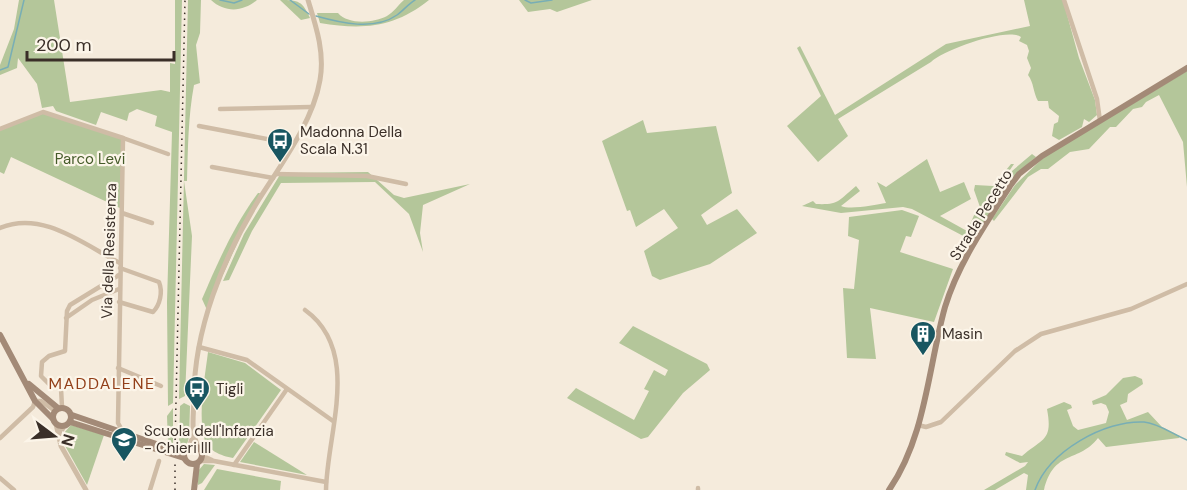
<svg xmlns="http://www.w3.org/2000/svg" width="1187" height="490" font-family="'DM Sans',sans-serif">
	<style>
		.green { fill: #b4c69a }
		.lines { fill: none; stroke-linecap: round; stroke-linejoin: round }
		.stream { stroke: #78aeb5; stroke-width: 1.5 }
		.minor { stroke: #cfbca6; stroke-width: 4.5 }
		.tertiary { stroke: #cfbca6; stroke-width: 5 }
		.secondary { stroke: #a38a77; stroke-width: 6 }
		.rail { stroke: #3a2f28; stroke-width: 1.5; stroke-dasharray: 1.5 4.5; stroke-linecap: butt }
		.labels { text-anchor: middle; stroke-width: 4.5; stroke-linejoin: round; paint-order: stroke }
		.poi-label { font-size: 15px; fill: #3a2f28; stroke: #fcf5e9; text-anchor: start }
		.park-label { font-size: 15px; fill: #455b29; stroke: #fcf5e9 }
		.street-label { font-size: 15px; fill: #3a2f28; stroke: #fcf5e9 }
		.neighbourhood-label { font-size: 16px; letter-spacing: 1.5px; fill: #923e18; stroke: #fcf5e9 }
	</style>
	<rect width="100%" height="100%" fill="#f5ebdc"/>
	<g class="green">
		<polygon points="19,0 54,0 70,102 161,90 170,92 170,63 175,64 175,0 182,0 173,403 168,406 167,302 172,132 155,126 157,116 137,109 129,113 127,121 101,112 96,125 56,111 53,106 42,108 37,84 18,58 17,68 0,75 0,65 14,29"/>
		<path d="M188 0H201L200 33 196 45 200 83 194 85C188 117 188 149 187 181H184L192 236 185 396 179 399Z"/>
		<path d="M211 0H257C243 12 225 13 211 0Z"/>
		<path d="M280 0C299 0 302 1 310 18L301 20Z"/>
		<path d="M404 0H429C394 28 363 30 320 23L317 13H338C348 25 374 23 387 16 394 12 398 5 404 0Z"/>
		<polygon points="519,0 592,0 557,12 550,9 528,12"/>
		<path d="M1024 0H1063L1079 58 1095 100 1097 115 1089 122 1084 119 1082 127 1059 140 1052 136 1054 124 1058 122 1059 116 1049 108 1048 101H1038C1033 92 1034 83 1028 75L1031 68 1027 58 1029 51 1027 45 1019 41 1021 37C1007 27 943 50 931 62L838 119 848 136 818 162 787 126 821 96 797 48 800 46 835 115 946 44 1030 26Z"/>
		<polygon points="1187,71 1187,187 1183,142 1159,95 1146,102 1142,107 1133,109 1116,127 1110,127 1089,149 1070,152 1048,169 1041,169 1028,177 994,221 992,219 1015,185 1044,157"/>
		<polygon points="43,112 123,138 122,209 11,157 4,174 0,172 0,129"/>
		<polygon points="643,120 647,133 716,126 732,193 701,215 707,225 737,209 757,233 710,264 660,280 652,276 644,251 678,228 664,209 636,227 630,210 627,211 602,141"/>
		<path d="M1032 154 1036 157C1004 181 998 219 969 239L912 209 903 207 841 213 802 206 813 201 816 204C839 205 838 201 856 186L860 191 841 206C850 210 875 205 886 203L877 182 886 187 927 159 940 192 964 182 971 199 940 216 967 231 975 213 983 214 1012 171Z"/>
		<polygon points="1011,164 1014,164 986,205 980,207 974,190 975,185 993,186"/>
		<polygon points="368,172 394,195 404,198 470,184 423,205 420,233 423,252 409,214 375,182 281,183 252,231 229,280 223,281 244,234 281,173"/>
		<path d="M258 193H260L207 310 202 299C218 262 234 225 258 193Z"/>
		<polygon points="902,210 919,216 911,237 906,236 900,252 953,269 934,322 870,308 876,359 847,358 843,288 854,289 859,240 848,236 849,217"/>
		<polygon points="633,326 707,364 710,370 683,393 648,437 641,439 567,398 576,388 634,420 649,391 644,389 654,370 665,376 668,370 619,343"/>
		<path d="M208 352 245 363 281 390 233 458C221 456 206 450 204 437 198 413 205 377 208 352Z"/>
		<path d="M1135 376 1142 379 1143 384 1128 394 1127 402 1120 405 1127 420 1148 412 1162 427 1180 436 1179 438 1106 447 1098 438C1079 463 1054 449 1044 490H1026L1028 475 1024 473 995 490H984L1025 466 1028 462 1020 463 1005 455 1006 452 1022 456C1043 438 1053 441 1047 409L1064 402 1071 405 1072 408 1067 410 1073 426 1078 430 1106 423 1109 412 1106 405 1101 403 1093 405 1092 401 1106 395 1123 378Z"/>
		<polygon points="184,403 190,406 189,438 187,444 179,446 180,406"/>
		<polygon points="173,408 173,447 168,444 167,416"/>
		<polygon points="71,425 104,435 87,485 64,444 64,433"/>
		<polygon points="254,442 307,475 240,462"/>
		<polygon points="204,464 215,465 202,483 198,485 198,471"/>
		<polygon points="217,469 281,481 280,490 204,490"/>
	</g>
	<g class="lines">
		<g class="stream">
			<polyline points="220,0 234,3 242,0"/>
			<polyline points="290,0 309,14"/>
			<polyline points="525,0 531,3 552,0"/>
			<path d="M316 16C341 23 374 31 397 15 403 11 408 4 415 0"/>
			<polyline points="0,70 8,67 24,0"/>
			<path d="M1035 490C1049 451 1105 420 1144 422 1158 423 1174 435 1187 440"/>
		</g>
		<g class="minor">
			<polyline points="1064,0 1097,99 1100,121"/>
			<polyline points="220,109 311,107"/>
			<polyline points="199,126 293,144"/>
			<polyline points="0,129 43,112 123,138 118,423 123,432"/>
			<polyline points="123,138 168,154"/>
			<polyline points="212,167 273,178"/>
			<polyline points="276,174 367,176 406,184"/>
			<polyline points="122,213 152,223"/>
			<path d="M0 228C42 210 83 244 120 263"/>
			<path d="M119 302 153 312C160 305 163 292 159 282L120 268"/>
			<path d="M305 310C362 351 327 432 326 490"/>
			<polyline points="66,318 92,300 119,289"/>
			<polyline points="199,347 247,360 333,421"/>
			<polyline points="118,368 161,386"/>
			<polyline points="62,407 61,388 50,385 41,376 42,362 49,356 65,351 67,311 70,305 119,275"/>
			<polyline points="918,425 926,427 941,422 1015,351 1041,334 1131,309 1187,284"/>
			<polyline points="0,438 33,407 35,401 41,401 55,411"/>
			<polyline points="203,456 212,460"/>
			<polyline points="200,461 214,461 326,482"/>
			<polyline points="234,465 287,389"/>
			<polyline points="0,478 14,490"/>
			<polyline points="698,488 698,490"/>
			<polyline points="150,490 159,461"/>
		</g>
		<g class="tertiary">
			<polyline points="56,424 61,446 86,490"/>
			<polyline points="58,437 64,426"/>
			<path d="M198 446C190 431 194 414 194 397 194 330 223 258 258 201 280 166 313 122 320 80 325 53 316 26 308 0"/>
			<polyline points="189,447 193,436"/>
		</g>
		<g class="secondary">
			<polyline points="0,335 35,401 53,419"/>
			<polyline points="29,384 58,408"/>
			<circle cx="62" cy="417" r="9"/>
			<polyline points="72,415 171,449 186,449"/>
			<polyline points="70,422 184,458"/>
			<circle cx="193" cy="455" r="9"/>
			<polyline points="194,490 197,464"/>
			<path d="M889 490C926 436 928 368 945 307 958 264 986 223 1010 186L1019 174 1042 156 1187 68"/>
		</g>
		<g class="rail">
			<polyline points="175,446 185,0"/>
			<polyline points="175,490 175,460"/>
		</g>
	</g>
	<defs>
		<symbol id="bus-pin" viewBox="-11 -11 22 30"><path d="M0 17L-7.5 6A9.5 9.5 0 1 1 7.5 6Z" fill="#185661" stroke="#fcf5e9"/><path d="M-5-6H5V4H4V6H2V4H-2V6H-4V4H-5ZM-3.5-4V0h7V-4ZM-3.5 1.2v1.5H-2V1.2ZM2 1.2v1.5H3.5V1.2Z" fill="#fff"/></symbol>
		<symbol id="building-pin" viewBox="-11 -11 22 30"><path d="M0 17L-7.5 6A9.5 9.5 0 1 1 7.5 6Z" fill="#185661" stroke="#fcf5e9"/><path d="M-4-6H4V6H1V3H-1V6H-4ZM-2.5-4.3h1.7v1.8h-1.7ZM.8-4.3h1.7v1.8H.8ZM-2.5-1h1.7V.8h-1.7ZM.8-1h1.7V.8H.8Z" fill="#fff"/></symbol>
		<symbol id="school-pin" viewBox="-11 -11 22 30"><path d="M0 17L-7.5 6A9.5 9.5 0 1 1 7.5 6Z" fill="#185661" stroke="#fcf5e9"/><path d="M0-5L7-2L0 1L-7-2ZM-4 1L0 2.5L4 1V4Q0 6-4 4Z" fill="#fff"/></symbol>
	</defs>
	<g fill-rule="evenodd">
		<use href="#bus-pin" x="265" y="126" width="30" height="40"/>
		<use href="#building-pin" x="908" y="319" width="30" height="40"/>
		<use href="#bus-pin" x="182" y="374" width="30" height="40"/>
		<use href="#school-pin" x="109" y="425" width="30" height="40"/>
	</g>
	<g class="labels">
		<g class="poi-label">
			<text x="300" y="137">Madonna Della<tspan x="300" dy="17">Scala N.31</tspan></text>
			<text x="942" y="339">Masin</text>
			<text x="216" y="394">Tigli</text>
			<text x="144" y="436">Scuola dell'Infanzia<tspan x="144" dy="17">- Chieri III</tspan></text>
		</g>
		<g class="park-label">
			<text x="90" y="164">Parco Levi</text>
		</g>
		<g class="street-label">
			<text transform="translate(981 215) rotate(-58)" y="5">Strada Pecetto</text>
			<text transform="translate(109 251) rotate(-88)" y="5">Via della Resistenza</text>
		</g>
		<g class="neighbourhood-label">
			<text x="102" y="389">MADDALENE</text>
		</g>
	</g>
	<g transform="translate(54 436) rotate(106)" stroke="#fcf5e9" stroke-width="4.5" paint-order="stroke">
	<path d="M0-4.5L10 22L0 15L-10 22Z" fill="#3a2f28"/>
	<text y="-9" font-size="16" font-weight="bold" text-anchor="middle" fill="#3a2f28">N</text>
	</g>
	<path d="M27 51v9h147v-9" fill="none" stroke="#3a2f28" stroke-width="3"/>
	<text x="36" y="51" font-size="18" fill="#3a2f28" stroke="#fcf5e9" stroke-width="4.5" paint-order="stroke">200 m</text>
</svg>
